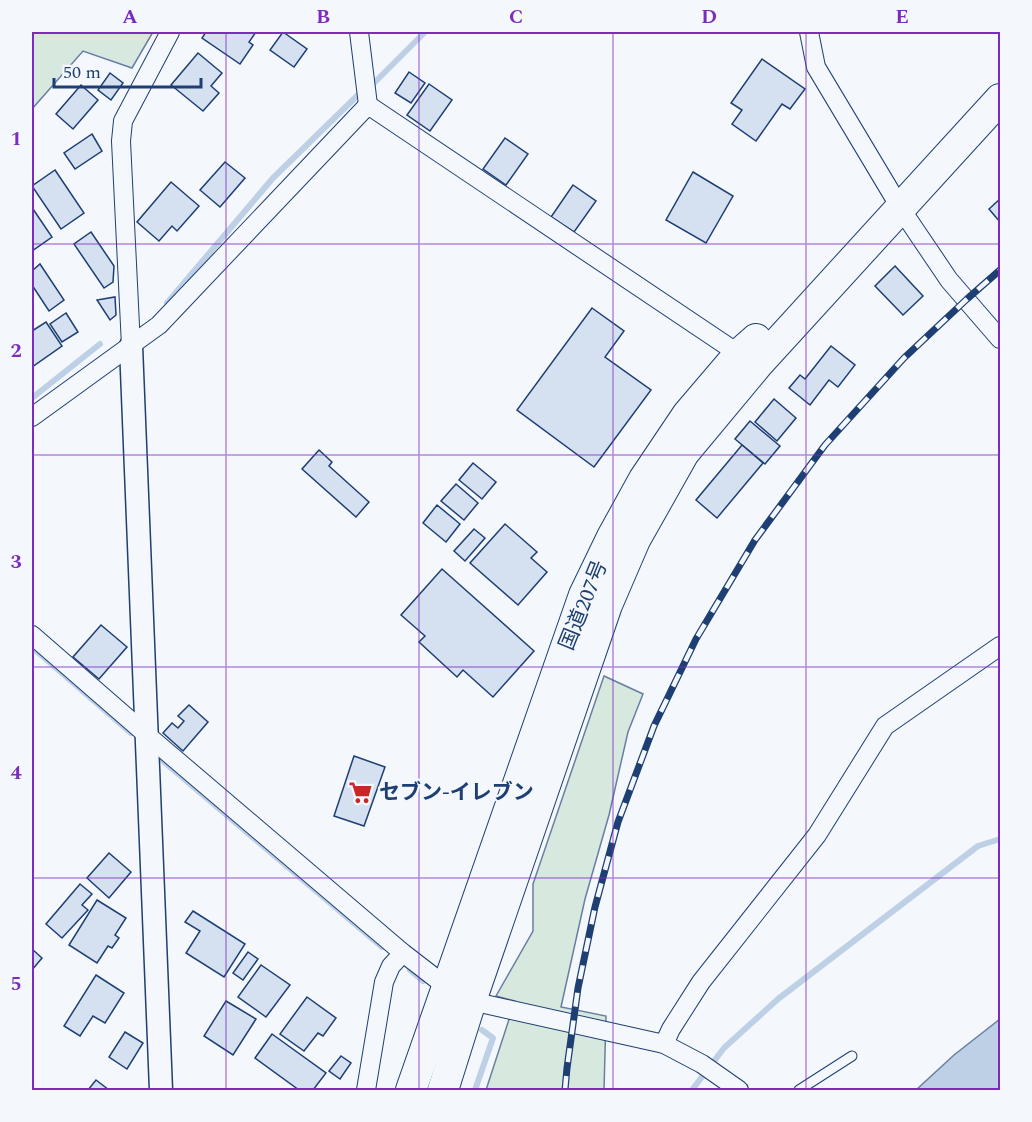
<svg xmlns="http://www.w3.org/2000/svg" width="1032" height="1122" font-family="Spectral,'Noto Sans JP',serif">
	<style>
		.green { fill: #d7e8df; stroke: #687fa3; stroke-width: 1.5 }
		.water { fill: #bed0e5; stroke: #687fa3; stroke-width: 1.5 }
		.lines { fill: none; stroke-linecap: round; stroke-linejoin: round }
		.stream { stroke: #bed0e5; stroke-width: 6 }
		.building { fill: #d5e0f0; stroke: #1d3f73; stroke-width: 1.5 }
		.service-casing { stroke: #1d3f73; stroke-width: 11 }
		.minor-casing { stroke: #1d3f73; stroke-width: 20 }
		.tertiary-casing { stroke: #1d3f73; stroke-width: 25 }
		.trunk-casing { stroke: #1d3f73; stroke-width: 32 }
		.service { stroke: #f4f7fb; stroke-width: 9 }
		.minor { stroke: #f4f7fb; stroke-width: 18 }
		.tertiary { stroke: #f4f7fb; stroke-width: 22 }
		.trunk { stroke: #f4f7fb; stroke-width: 30 }
		.rail-casing { stroke: #1d3f73; stroke-width: 7 }
		.rail { stroke: #f4f7fb; stroke-width: 4.5; stroke-dasharray: 14; stroke-linecap: butt }
		.grid { fill: none; stroke: #7b2cbf; stroke-width: 1.5; stroke-opacity: 0.55 }
		.labels { text-anchor: middle; stroke-width: 4.5; stroke-linejoin: round; paint-order: stroke }
		.street-label { font-size: 21px; fill: #1d3f73; stroke: #f4f7fb }
		.poi-label { font-size: 21px; font-weight: bold; fill: #1d3f73; stroke: #f4f7fb; text-anchor: start }
		.neatline { fill: none; stroke: #7b2cbf; stroke-width: 2 }
		.grid-label { font-size: 20px; text-anchor: middle; font-weight: bold; fill: #7b2cbf }
	</style>
	<rect width="100%" height="100%" fill="#f4f7fb"/>
	<g class="green">
		<polygon points="32,32 153,32 132,68 83,51 32,109"/>
		<polygon points="604,676 643,694 628,732 609,815 585,899 561,1007 606,1016 604,1090 486,1090 515,1001 496,996 533,931 533,884"/>
	</g>
	<polygon class="water" points="1000,1019 1000,1090 916,1090 954,1055"/>
	<g class="lines">
		<g class="stream">
			<polyline points="374,83 425,32"/>
			<polyline points="167,303 273,178 359,94"/>
			<polyline points="32,398 100,344"/>
			<polyline points="32,647 131,733"/>
			<polyline points="163,761 382,947"/>
			<polyline points="410,970 423,981"/>
			<polyline points="475,1090 493,1038 482,1030"/>
			<polyline points="692,1090 724,1048 778,999 978,846 1000,839"/>
		</g>
	</g>
	<g class="building">
		<polygon points="206,32 256,32 249,42 253,45 240,64 202,38"/>
		<polygon points="283,32 307,49 294,67 270,50"/>
		<polygon points="198,53 222,73 211,86 219,93 203,111 171,85"/>
		<polygon points="762,59 805,89 790,109 782,104 756,141 732,124 742,110 731,103"/>
		<polygon points="409,72 425,83 411,103 395,93"/>
		<polygon points="110,73 123,83 111,100 98,90"/>
		<polygon points="429,84 452,100 430,131 407,115"/>
		<polygon points="81,85 98,100 73,129 56,114"/>
		<polygon points="92,134 102,151 75,169 64,153"/>
		<polygon points="505,138 528,154 506,185 483,169"/>
		<polygon points="225,162 245,178 220,207 200,190"/>
		<polygon points="55,170 84,213 61,229 32,186"/>
		<polygon points="693,172 733,196 706,243 666,220"/>
		<polygon points="171,182 199,206 177,231 172,226 159,241 137,222"/>
		<polygon points="573,185 596,201 574,232 551,217"/>
		<polygon points="1000,199 1000,222 989,209"/>
		<polygon points="33,209 52,237 32,251 32,210"/>
		<polygon points="91,232 114,266 113,282 104,288 74,244"/>
		<polygon points="40,264 64,300 49,311 32,285 32,271"/>
		<polygon points="895,266 923,296 903,315 875,286"/>
		<polygon points="115,297 116,315 110,320 97,300"/>
		<polygon points="592,308 624,331 605,357 651,390 594,467 517,410"/>
		<polygon points="66,313 78,332 62,342 50,324"/>
		<polygon points="46,322 62,346 32,367 32,331"/>
		<polygon points="831,346 855,365 838,387 829,380 810,405 789,388 800,375 805,379"/>
		<polygon points="774,399 796,418 777,441 755,422"/>
		<polygon points="750,421 780,446 765,464 735,439"/>
		<polygon points="742,445 763,463 717,518 696,500"/>
		<polygon points="319,450 332,462 329,466 369,502 356,517 302,469"/>
		<polygon points="473,463 496,482 482,499 459,480"/>
		<polygon points="456,484 478,503 464,520 441,501"/>
		<polygon points="437,505 460,524 446,542 423,523"/>
		<polygon points="505,524 537,552 531,558 547,572 518,605 470,563"/>
		<polygon points="474,529 485,538 465,561 454,551"/>
		<polygon points="442,569 534,651 493,697 463,670 457,677 419,642 425,636 401,615"/>
		<polygon points="101,625 127,647 99,679 73,657"/>
		<polygon points="189,705 208,722 183,751 163,733 172,723 178,728 184,721 178,716"/>
		<polygon points="354,756 385,767 364,826 334,816"/>
		<polygon points="109,853 131,872 109,898 87,878"/>
		<polygon points="80,884 92,894 82,905 88,910 62,938 46,924"/>
		<polygon points="97,900 126,918 115,935 119,938 112,948 108,946 97,963 69,945"/>
		<polygon points="193,911 245,944 224,977 186,953 200,931 185,922"/>
		<polygon points="32,949 42,958 32,970"/>
		<polygon points="248,952 258,959 243,980 233,973"/>
		<polygon points="261,965 290,985 266,1017 238,997"/>
		<polygon points="96,975 124,993 105,1023 93,1016 80,1036 64,1026"/>
		<polygon points="307,997 336,1018 323,1036 318,1033 304,1051 280,1034"/>
		<polygon points="226,1001 256,1019 233,1055 204,1036"/>
		<polygon points="125,1032 143,1043 127,1069 109,1057"/>
		<polygon points="272,1034 326,1073 313,1090 299,1090 255,1058"/>
		<polygon points="341,1056 351,1063 340,1079 329,1071"/>
		<polygon points="96,1080 109,1090 88,1090"/>
	</g>
	<g class="lines">
		<defs>
			<polyline id="service" points="799,1090 852,1056"/>
			<g id="minor">
				<polyline points="359,32 368,105 739,354"/>
				<polyline points="809,32 816,67 901,209 949,280 1000,339"/>
				<polyline points="131,346 121,141 123,121 170,32"/>
				<polyline points="32,417 159,325 368,105"/>
				<polyline points="32,635 147,735 403,953 447,987 471,1001 664,1044 702,1064 739,1090"/>
				<polyline points="664,1044 671,1029 701,982 817,835 885,726 1000,646"/>
				<polyline points="366,1090 384,982 391,966 403,953"/>
			</g>
			<polyline id="tertiary" points="131,346 161,1090"/>
			<g id="trunk">
				<polyline points="411,1090 584,595 612,537 644,479 687,415 739,354 756,339"/>
				<polyline points="443,1090 471,1001 607,605 635,540 684,453 758,364 1000,99"/>
			</g>
		</defs>
		<use href="#service" class="service-casing"/>
		<use href="#minor" class="minor-casing"/>
		<use href="#tertiary" class="tertiary-casing"/>
		<use href="#trunk" class="trunk-casing"/>
		<use href="#service" class="service"/>
		<use href="#minor" class="minor"/>
		<use href="#tertiary" class="tertiary"/>
		<use href="#trunk" class="trunk"/>
		<defs>
			<polyline id="rail" points="565,1090 567,1068 578,988 595,907 618,822 654,726 696,639 755,540 825,445 904,358 967,299 1000,270"/>
		</defs>
		<use href="#rail" class="rail-casing"/>
		<use href="#rail" class="rail"/>
	</g>
	<path class="grid" d="M226 32V1090M419 32V1090M613 32V1090M806 32V1090M32 244H1000M32 455H1000M32 667H1000M32 878H1000"/>
	<defs>
		<symbol id="supermarket-bare" viewBox="-9 -9 18 18"><path d="M-6-5.5h2.5l.6 2H6L4.5 2H-2.5L-4.4-4H-6ZM-1.5 3.2a1.3 1.3 0 1 0 .1 0ZM3 3.2a1.3 1.3 0 1 0 .1 0Z" fill="#c62828" stroke="#f4f7fb" stroke-width="2.5" paint-order="stroke"/></symbol>
	</defs>
	<g fill-rule="evenodd">
		<use href="#supermarket-bare" x="344" y="776" width="33" height="33"/>
	</g>
	<g class="labels">
		<g class="street-label">
			<text transform="translate(583 605) rotate(-68)" y="7">国道207号</text>
		</g>
		<g class="poi-label">
			<text x="379" y="799">セブン-イレブン</text>
		</g>
	</g>
	<rect width="1032" height="1122" fill="none" stroke="#f4f7fb" stroke-width="66"/>
	<path d="M54 78v9h147v-9" fill="none" stroke="#1d3f73" stroke-width="3"/>
	<text x="63" y="78" font-size="18" fill="#1d3f73" stroke="#f4f7fb" stroke-width="4.5" paint-order="stroke">50 m</text>
	<rect x="33" y="33" width="966" height="1056" class="neatline"/>
	<g class="grid-label">
		<text x="130" y="23">A</text>
		<text x="323" y="23">B</text>
		<text x="516" y="23">C</text>
		<text x="709" y="23">D</text>
		<text x="902" y="23">E</text>
		<text x="16" y="145">1</text>
		<text x="16" y="357">2</text>
		<text x="16" y="568">3</text>
		<text x="16" y="779">4</text>
		<text x="16" y="990">5</text>
	</g>
</svg>
